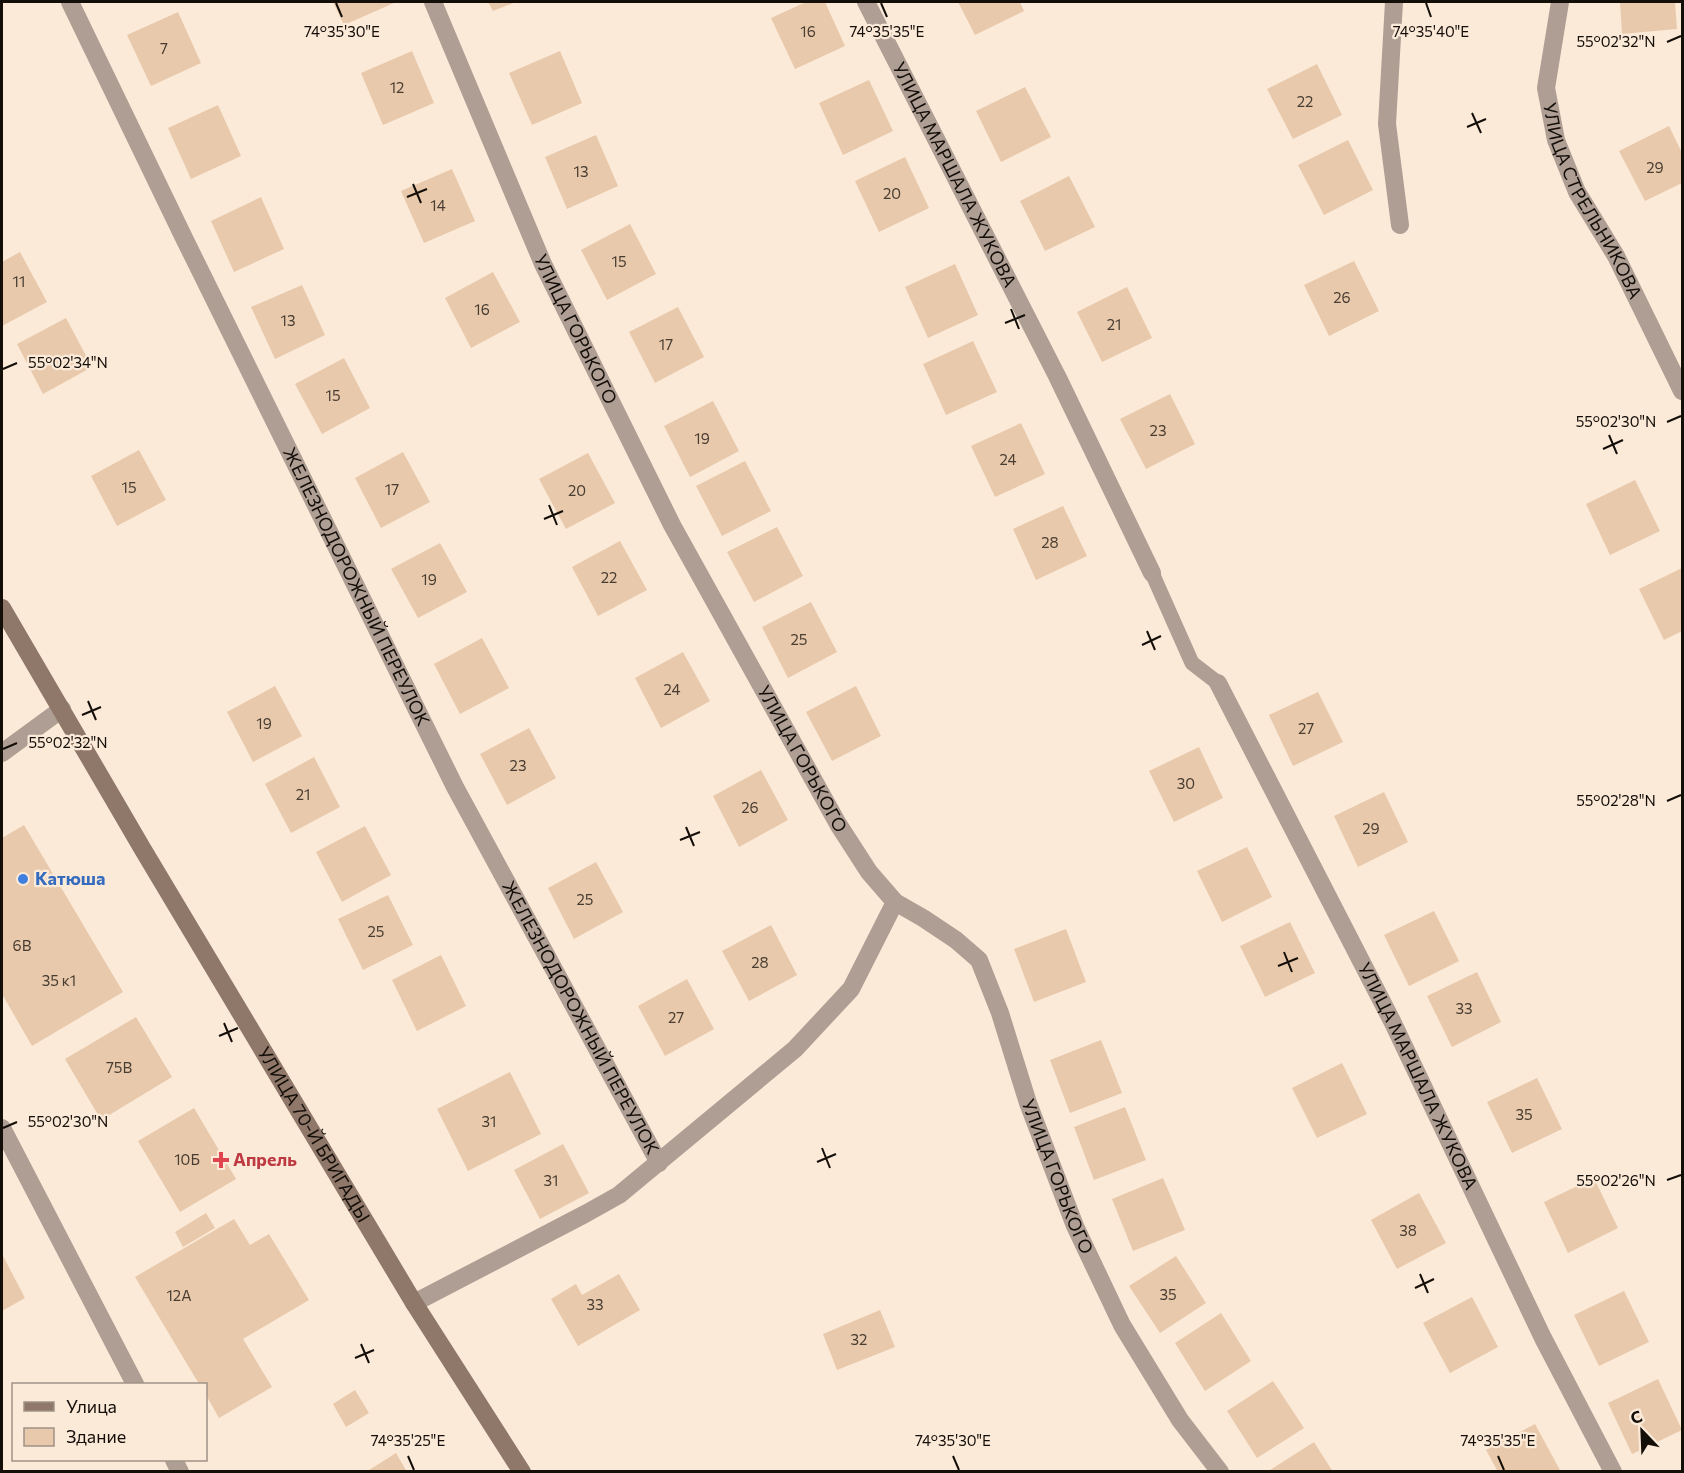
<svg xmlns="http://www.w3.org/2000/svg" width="1684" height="1473" font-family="Commissioner,sans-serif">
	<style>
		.building { fill: #e8c9ab }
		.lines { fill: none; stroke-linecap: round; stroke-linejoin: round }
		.service { stroke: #ae9e94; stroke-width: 15 }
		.minor { stroke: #ae9e94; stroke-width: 18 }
		.secondary { stroke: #8f7869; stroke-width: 18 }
		.ticks { fill: none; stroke: #140e09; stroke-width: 2 }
		.shop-dot { fill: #3f7fe0; stroke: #fcead9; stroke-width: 2 }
		.health-dot { fill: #e0444e; stroke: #fcead9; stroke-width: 2 }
		.labels { text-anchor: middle; stroke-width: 4.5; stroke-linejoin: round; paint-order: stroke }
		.number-label { font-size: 15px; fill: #493d32 }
		.street-label { font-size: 18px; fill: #140e09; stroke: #fcead9 }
		.shop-label { font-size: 18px; font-weight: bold; fill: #366cbe; stroke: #fcead9; text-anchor: start }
		.health-label { font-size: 18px; font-weight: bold; fill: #be3a42; stroke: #fcead9; text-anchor: start }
		.ticks-label { font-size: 15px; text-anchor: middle; fill: #140e09; stroke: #fcead9; stroke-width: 4.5; stroke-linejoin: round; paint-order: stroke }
	</style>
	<rect width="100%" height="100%" fill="#fcead9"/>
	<g class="building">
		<polygon points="333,2 394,2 394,3 344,25"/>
		<polygon points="488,2 516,2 493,11"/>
		<polygon points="806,2 825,2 845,46 795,69 771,18"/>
		<polygon points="958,2 1020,2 1024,11 975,35"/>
		<polygon points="1620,2 1675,2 1677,29 1622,34"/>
		<polygon points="178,12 201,63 151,86 127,35"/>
		<polygon points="412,51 434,103 383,125 361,73"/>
		<polygon points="560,51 582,103 532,125 509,73"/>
		<polygon points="1317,64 1342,115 1293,139 1267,89"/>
		<polygon points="869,80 893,131 843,155 819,103"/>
		<polygon points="1025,87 1051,137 1001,162 976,111"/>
		<polygon points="218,105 241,156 191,179 168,128"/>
		<polygon points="1669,126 1682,153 1682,183 1645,201 1619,151"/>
		<polygon points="596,135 618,186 567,209 545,157"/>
		<polygon points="1348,140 1373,190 1324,215 1298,165"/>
		<polygon points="905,157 929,208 879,232 855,181"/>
		<polygon points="452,169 475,221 424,243 401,191"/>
		<polygon points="1069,176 1095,227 1045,251 1020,201"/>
		<polygon points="261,197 284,249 234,272 211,221"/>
		<polygon points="630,224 656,274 607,300 581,250"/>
		<polygon points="20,252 47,302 2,326 2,262"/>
		<polygon points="1354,261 1379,311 1329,336 1304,285"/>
		<polygon points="955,264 978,315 928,338 905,287"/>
		<polygon points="493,272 520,322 471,348 445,298"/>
		<polygon points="302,285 325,335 275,359 251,307"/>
		<polygon points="1127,287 1152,338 1102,362 1077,312"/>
		<polygon points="678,307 704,357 655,383 629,332"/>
		<polygon points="66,318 92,367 43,394 17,344"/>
		<polygon points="973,341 997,392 946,415 923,364"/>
		<polygon points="344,358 370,408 322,434 295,384"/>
		<polygon points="1170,394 1195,444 1146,469 1120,419"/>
		<polygon points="713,401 739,451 690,477 664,426"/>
		<polygon points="1021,423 1045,474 995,497 971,446"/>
		<polygon points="139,450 166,500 117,526 91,476"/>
		<polygon points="403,452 430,502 381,528 355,478"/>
		<polygon points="588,453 615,503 566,529 539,479"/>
		<polygon points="745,461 771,511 722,536 696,486"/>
		<polygon points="1635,480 1660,531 1610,555 1586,504"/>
		<polygon points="1063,506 1087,556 1036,580 1013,529"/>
		<polygon points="777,527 803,576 754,602 727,552"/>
		<polygon points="620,541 647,590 598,616 572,567"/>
		<polygon points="440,543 467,592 418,618 391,569"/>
		<polygon points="1682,568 1682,631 1664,640 1639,589"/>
		<polygon points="811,602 837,652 788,678 762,627"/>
		<polygon points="482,638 509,688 460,714 434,664"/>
		<polygon points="683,652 710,701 661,728 635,678"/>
		<polygon points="275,686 302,736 253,762 227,712"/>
		<polygon points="856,686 881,736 832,761 806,712"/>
		<polygon points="1318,692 1343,742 1293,766 1269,715"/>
		<polygon points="529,728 556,778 507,805 480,754"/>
		<polygon points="1199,747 1223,798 1174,822 1149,771"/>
		<polygon points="314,757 340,807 291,833 265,784"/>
		<polygon points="761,770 788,820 739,847 713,796"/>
		<polygon points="1384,792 1408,842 1358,867 1334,816"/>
		<polygon points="24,825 123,992 32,1046 2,994 2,838"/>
		<polygon points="365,826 391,875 342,902 316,852"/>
		<polygon points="1247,847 1272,897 1222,922 1197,871"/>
		<polygon points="596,862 623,912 574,939 548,888"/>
		<polygon points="388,895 413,945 363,970 338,919"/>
		<polygon points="1434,911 1459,961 1409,986 1384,935"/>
		<polygon points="1290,922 1315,973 1265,997 1240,946"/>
		<polygon points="771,925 797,975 749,1001 722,951"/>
		<polygon points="1066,929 1086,982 1034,1002 1014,949"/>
		<polygon points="441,955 466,1006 417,1031 392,980"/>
		<polygon points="1477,972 1501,1022 1452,1047 1427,996"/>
		<polygon points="687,979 714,1029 665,1056 638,1006"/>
		<polygon points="136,1017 172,1077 101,1120 65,1059"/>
		<polygon points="1101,1040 1122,1093 1070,1113 1050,1060"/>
		<polygon points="1342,1063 1367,1114 1317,1138 1292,1088"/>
		<polygon points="510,1072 541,1134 468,1171 437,1109"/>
		<polygon points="1537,1078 1562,1129 1512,1153 1487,1102"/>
		<polygon points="1125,1107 1146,1160 1094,1180 1074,1127"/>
		<polygon points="194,1108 236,1179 180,1212 138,1141"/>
		<polygon points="563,1144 589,1193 540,1219 514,1170"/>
		<polygon points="1163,1178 1185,1230 1133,1251 1112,1199"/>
		<polygon points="1594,1178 1618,1228 1568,1253 1544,1202"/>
		<polygon points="1419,1193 1446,1243 1397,1269 1371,1220"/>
		<polygon points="206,1213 215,1228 183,1247 175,1232"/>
		<polygon points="234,1219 250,1245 269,1234 309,1300 243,1339 272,1387 219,1418 206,1395 206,1384 199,1384 135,1277"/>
		<polygon points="2,1254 25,1298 2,1311"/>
		<polygon points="1176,1256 1206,1303 1160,1333 1129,1286"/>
		<polygon points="619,1274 640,1310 578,1346 551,1299 576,1284 582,1295"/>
		<polygon points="1624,1291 1649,1342 1599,1366 1574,1315"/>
		<polygon points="1472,1297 1498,1347 1450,1373 1423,1323"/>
		<polygon points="880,1310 895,1347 837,1370 823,1334"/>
		<polygon points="1221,1313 1251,1361 1205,1391 1175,1343"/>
		<polygon points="1658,1379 1682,1430 1632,1454 1608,1403"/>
		<polygon points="1273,1381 1304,1428 1257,1458 1227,1411"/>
		<polygon points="355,1390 369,1413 346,1427 333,1404"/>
		<polygon points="1535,1424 1561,1472 1498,1472 1486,1450"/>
		<polygon points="1314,1442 1333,1472 1267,1472"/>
		<polygon points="396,1453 407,1472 366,1472"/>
	</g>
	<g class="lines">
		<polyline class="service" points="1152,573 1192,663 1218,683"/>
		<g class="minor">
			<path id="s1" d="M70 2 184 238 455 787 659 1163"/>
			<path id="s2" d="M433 2 543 264 672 525 838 824 869 872 895 902 923 918 956 940 979 960 1000 1013 1028 1103 1075 1226 1122 1325 1180 1420 1220 1472"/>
			<path id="s3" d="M866 2 1057 376 1152 573"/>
			<polyline points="1394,2 1387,124 1400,225"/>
			<path id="s4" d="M1560 2 1546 88 1556 140 1577 192 1616 256 1682 391"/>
			<path id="s5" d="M1218 683 1393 1023 1543 1338 1613 1472"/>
			<polyline points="2,753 62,709"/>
			<polyline points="2,1128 135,1384"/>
			<polyline points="414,1303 585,1214 619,1195 795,1049 851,989 895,902"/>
			<polyline points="174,1460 180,1472"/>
		</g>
		<path class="secondary" id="s6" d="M2 608 142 848 414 1303 522 1472"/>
	</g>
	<path class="ticks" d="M336 3 342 17M881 3 887 17M1426 3 1431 17M1667 42 1681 36M1472 113 1481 133M1467 127 1486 119M413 184 421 203M407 197 427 189M1011 309 1019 329M1005 323 1025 315M3 369 17 363M1667 422 1681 416M1609 435 1617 454M1603 449 1623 440M549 505 557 525M544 519 563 511M1147 631 1155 650M1142 645 1161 636M88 701 96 720M82 715 101 707M3 749 17 743M1667 801 1681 795M686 827 694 846M680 840 700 832M1284 952 1292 972M1278 966 1298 958M224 1023 232 1042M219 1036 238 1028M3 1128 17 1122M822 1148 830 1168M817 1162 836 1154M1667 1180 1681 1175M1420 1274 1428 1293M1415 1288 1434 1279M361 1344 369 1363M355 1358 374 1350M408 1456 414 1470M953 1456 959 1470M1498 1456 1504 1470"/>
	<circle class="shop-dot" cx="23" cy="879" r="6"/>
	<path class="health-dot" d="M218 1151h6v6h6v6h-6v6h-6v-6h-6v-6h6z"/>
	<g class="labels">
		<g class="number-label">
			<text x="808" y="37">16</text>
			<text x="164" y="54">7</text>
			<text x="397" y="93">12</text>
			<text x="1305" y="107">22</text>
			<text x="1655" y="173">29</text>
			<text x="581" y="177">13</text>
			<text x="892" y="199">20</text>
			<text x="438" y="211">14</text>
			<text x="619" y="267">15</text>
			<text x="19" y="287">11</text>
			<text x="1342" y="303">26</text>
			<text x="482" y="315">16</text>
			<text x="288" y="326">13</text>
			<text x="1114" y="330">21</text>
			<text x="666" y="350">17</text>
			<text x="333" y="401">15</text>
			<text x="1158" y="436">23</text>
			<text x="702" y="444">19</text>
			<text x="1008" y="465">24</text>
			<text x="129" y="493">15</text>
			<text x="392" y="495">17</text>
			<text x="577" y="496">20</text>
			<text x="1050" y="548">28</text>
			<text x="609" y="583">22</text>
			<text x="429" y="585">19</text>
			<text x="799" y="645">25</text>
			<text x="672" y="695">24</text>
			<text x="264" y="729">19</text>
			<text x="1306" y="734">27</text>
			<text x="518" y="771">23</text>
			<text x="1186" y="789">30</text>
			<text x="303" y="800">21</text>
			<text x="750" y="813">26</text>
			<text x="1371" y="834">29</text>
			<text x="585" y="905">25</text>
			<text x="376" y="937">25</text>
			<text x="22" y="951">6В</text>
			<text x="760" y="968">28</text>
			<text x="59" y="986">35 к1</text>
			<text x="1464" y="1014">33</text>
			<text x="676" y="1023">27</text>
			<text x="119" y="1073">75В</text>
			<text x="1524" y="1120">35</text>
			<text x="489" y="1127">31</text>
			<text x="187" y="1165">10Б</text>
			<text x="551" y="1186">31</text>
			<text x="1408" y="1236">38</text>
			<text x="1168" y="1300">35</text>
			<text x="179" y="1301">12А</text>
			<text x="595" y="1310">33</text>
			<text x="859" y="1345">32</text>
		</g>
		<g class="street-label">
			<text dy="6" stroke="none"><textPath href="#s3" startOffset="194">УЛИЦА МАРШАЛА ЖУКОВА</textPath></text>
			<text dy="6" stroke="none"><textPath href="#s4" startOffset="210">УЛИЦА СТРЕЛЬНИКОВА</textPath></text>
			<text dy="6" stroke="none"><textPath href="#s2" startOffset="357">УЛИЦА ГОРЬКОГО</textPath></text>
			<text dy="6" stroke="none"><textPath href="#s1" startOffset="651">ЖЕЛЕЗНОДОРОЖНЫЙ ПЕРЕУЛОК</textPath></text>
			<text dy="6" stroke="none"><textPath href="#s2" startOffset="843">УЛИЦА ГОРЬКОГО</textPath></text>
			<text dy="6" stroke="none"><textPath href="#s1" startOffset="1137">ЖЕЛЕЗНОДОРОЖНЫЙ ПЕРЕУЛОК</textPath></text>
			<text dy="6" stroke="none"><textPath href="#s5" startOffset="441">УЛИЦА МАРШАЛА ЖУКОВА</textPath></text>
			<text dy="6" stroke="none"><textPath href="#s6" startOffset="612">УЛИЦА 70-Й БРИГАДЫ</textPath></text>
			<text dy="6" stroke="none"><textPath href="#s2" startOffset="1347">УЛИЦА ГОРЬКОГО</textPath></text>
		</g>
		<g class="shop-label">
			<text x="35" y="885">Катюша</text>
		</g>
		<g class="health-label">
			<text x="233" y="1166">Апрель</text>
		</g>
	</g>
	<g class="ticks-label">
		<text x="342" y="37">74°35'30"E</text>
		<text x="887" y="37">74°35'35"E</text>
		<text x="1431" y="37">74°35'40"E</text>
		<text x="1616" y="47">55°02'32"N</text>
		<text x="68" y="368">55°02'34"N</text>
		<text x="1616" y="427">55°02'30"N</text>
		<text x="68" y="748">55°02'32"N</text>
		<text x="1616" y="806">55°02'28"N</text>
		<text x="68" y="1127">55°02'30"N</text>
		<text x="1616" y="1186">55°02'26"N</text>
		<text x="408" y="1446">74°35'25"E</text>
		<text x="953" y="1446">74°35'30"E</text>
		<text x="1498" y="1446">74°35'35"E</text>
	</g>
	<rect width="1684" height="1473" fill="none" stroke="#140e09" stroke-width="6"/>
	<rect x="12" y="1383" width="195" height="78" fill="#fcead9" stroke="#9f9286" stroke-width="1.5"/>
	<rect x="24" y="1402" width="30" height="9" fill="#8f7869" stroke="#9f9286" stroke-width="1.5"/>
	<text x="66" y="1413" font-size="18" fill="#140e09">Улица</text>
	<rect x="24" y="1428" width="30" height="18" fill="#e8c9ab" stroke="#9f9286" stroke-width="1.5"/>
	<text x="66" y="1443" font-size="18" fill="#140e09">Здание</text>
	<g transform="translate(1642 1431) rotate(337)" stroke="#fcead9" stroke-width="4.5" paint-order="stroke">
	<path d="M0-4.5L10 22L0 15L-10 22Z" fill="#140e09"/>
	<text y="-9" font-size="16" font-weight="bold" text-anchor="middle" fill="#140e09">С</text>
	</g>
</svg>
